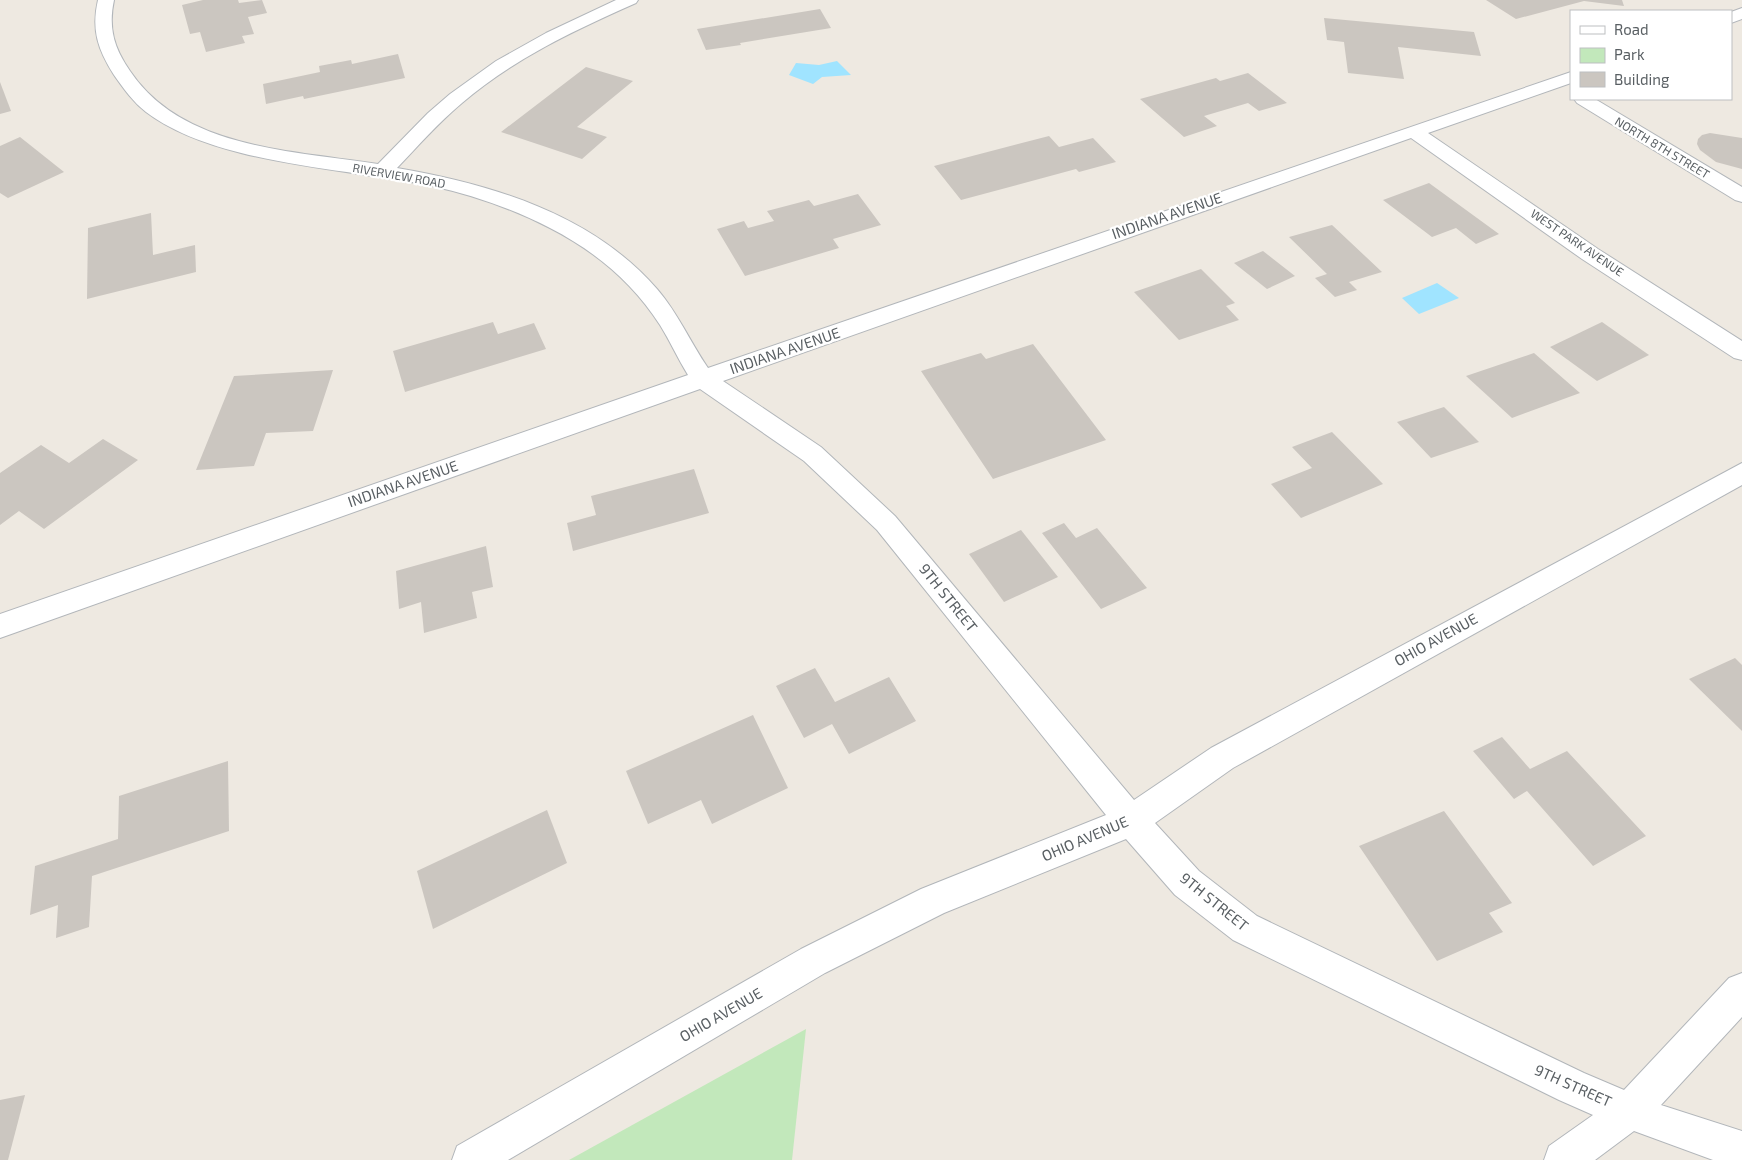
<svg xmlns="http://www.w3.org/2000/svg" width="1742" height="1160" font-family="'Exo 2',sans-serif">
	<style>
		.green { fill: #c2e8bb }
		.water { fill: #a0e4ff }
		.building { fill: #cbc6c0 }
		.lines { fill: none; stroke-linecap: round; stroke-linejoin: round }
		.minor-casing { stroke: #b2b6ba; stroke-width: 2 }
		.minor { fill: #fff; fill-rule: evenodd }
		.labels { text-anchor: middle; stroke-width: 4.5; stroke-linejoin: round; paint-order: stroke }
		.far-street-label { font-size: 12px; fill: #595f63; stroke: #fff }
		.street-label { font-size: 15px; fill: #595f63; stroke: #fff }
	</style>
	<rect width="100%" height="100%" fill="#eee9e1"/>
	<polygon class="green" points="806,1029 792,1160 569,1160"/>
	<g class="water">
		<polygon points="837,61 851,75 822,77 813,84 789,75 796,63 819,65"/>
		<polygon points="1437,283 1459,298 1419,314 1402,298"/>
	</g>
	<g class="building">
		<polygon points="203,0 238,0 239,3 262,0 267,13 248,17 254,34 242,36 245,43 206,52 200,32 190,34 182,5"/>
		<polygon points="1486,0 1622,0 1624,6 1584,1 1516,19"/>
		<polygon points="820,9 831,28 740,43 741,45 706,50 697,29"/>
		<polygon points="1324,18 1474,32 1481,56 1398,47 1404,79 1348,73 1344,42 1327,40"/>
		<polygon points="398,54 405,78 304,99 303,96 266,104 263,84 320,72 319,66 351,60 352,64"/>
		<polygon points="586,67 633,81 577,127 607,137 582,159 501,132"/>
		<polygon points="1248,73 1287,103 1259,111 1248,103 1204,116 1217,126 1184,137 1140,99 1216,78 1220,81"/>
		<polygon points="0,82 11,111 0,114"/>
		<polygon points="1710,133 1742,138 1742,169 1716,162 1700,150 1697,144 1698,139 1702,135"/>
		<polygon points="1049,136 1059,147 1093,138 1116,162 1079,172 1076,169 961,200 934,166"/>
		<polygon points="20,137 64,172 8,198 0,193 0,146"/>
		<polygon points="1429,183 1499,234 1476,244 1456,228 1432,237 1383,200"/>
		<polygon points="858,194 881,225 833,239 839,248 745,276 717,229 744,221 748,228 774,221 767,211 809,200 814,206"/>
		<polygon points="151,213 153,255 195,245 196,272 87,299 88,228"/>
		<polygon points="1332,225 1382,272 1349,282 1357,290 1335,297 1315,278 1327,274 1289,237"/>
		<polygon points="1263,251 1295,276 1267,289 1234,263"/>
		<polygon points="1201,269 1235,303 1226,306 1239,320 1179,340 1134,292"/>
		<polygon points="493,322 498,334 534,323 546,349 405,392 393,351"/>
		<polygon points="1602,322 1649,355 1597,381 1550,347"/>
		<polygon points="1033,344 1106,440 993,479 921,371 981,353 986,359"/>
		<polygon points="1534,353 1580,393 1512,418 1466,376"/>
		<polygon points="333,370 313,431 266,433 254,466 196,470 234,376"/>
		<polygon points="1444,407 1479,442 1431,458 1397,422"/>
		<polygon points="1332,432 1383,484 1301,518 1271,484 1312,468 1292,447"/>
		<polygon points="103,439 138,460 44,529 19,511 0,525 0,473 41,445 69,463"/>
		<polygon points="694,469 709,513 573,551 567,523 596,515 591,496"/>
		<polygon points="1064,523 1076,538 1097,528 1147,588 1101,609 1042,533"/>
		<polygon points="1021,530 1058,577 1004,602 969,554"/>
		<polygon points="486,546 493,587 472,592 477,618 424,633 421,602 399,609 396,571"/>
		<polygon points="1735,658 1742,665 1742,731 1689,679"/>
		<polygon points="815,668 835,702 889,677 916,721 849,754 832,724 804,738 776,686"/>
		<polygon points="753,715 788,788 712,824 701,800 648,824 626,771"/>
		<polygon points="1502,737 1530,769 1567,751 1646,836 1593,866 1527,791 1514,799 1473,751"/>
		<polygon points="228,761 229,831 92,876 89,927 56,938 58,905 30,915 35,866 118,839 119,796"/>
		<polygon points="547,810 567,863 433,929 417,871"/>
		<polygon points="1444,811 1512,903 1489,913 1503,932 1437,961 1359,846"/>
		<polygon points="25,1095 8,1160 0,1160 0,1100"/>
	</g>
	<g class="lines">
		<defs>
			<g id="minor">
				<path d="M98 0H114C108 28 114 48 130 71 182 149 294 151 378 164L428 113 450 94 496 61 546 33 616 0H638L636 3C575 30 513 59 462 103 438 123 418 146 397 168 491 184 592 214 657 289 678 313 690 342 708 368L1571 72V83L1428 133 1598 249 1742 341V360L1734 358 1582 259 1411 138 723 381 821 447 895 516 1134 800 1211 748 1742 463V485L1233 768 1155 823 1199 871 1257 916 1584 1073 1624 1090 1729 978 1742 973V1017L1661 1105 1742 1131V1160H1713L1634 1131 1595 1160H1544L1549 1146 1593 1115 1559 1100 1233 940 1175 895 1126 839 944 913 825 973 508 1160H452L457 1146 801 949 921 889 1106 815 877 530 804 461 700 389 0 638V614L688 375C678 359 670 341 660 325 633 283 595 251 550 228 513 209 473 195 432 186 347 168 216 165 146 112 133 102 124 89 114 75 98 50 91 30 98 0Z"/>
				<polygon points="1742,8 1742,19 1731,23 1731,12"/>
				<polygon points="1574,99 1595,99 1742,187 1742,202 1735,200 1577,103"/>
			</g>
		</defs>
		<use href="#minor" class="minor-casing"/>
		<use href="#minor" class="minor"/>
	</g>
	<g class="labels">
		<g class="far-street-label">
			<text transform="translate(1662 148) rotate(31)" y="4">NORTH 8TH STREET</text>
			<text transform="translate(399 176) rotate(10)" y="4">RIVERVIEW ROAD</text>
			<text transform="translate(1577 243) rotate(34)" y="4">WEST PARK AVENUE</text>
		</g>
		<g class="street-label">
			<text transform="translate(1167 216) rotate(-19)" y="5">INDIANA AVENUE</text>
			<text transform="translate(785 351) rotate(-19)" y="5">INDIANA AVENUE</text>
			<text transform="translate(403 484) rotate(-19)" y="5">INDIANA AVENUE</text>
			<text transform="translate(948 598) rotate(51)" y="5">9TH STREET</text>
			<text transform="translate(1436 640) rotate(-29)" y="5">OHIO AVENUE</text>
			<text transform="translate(1085 839) rotate(-23)" y="5">OHIO AVENUE</text>
			<text transform="translate(1214 902) rotate(39)" y="5">9TH STREET</text>
			<text transform="translate(721 1015) rotate(-30)" y="5">OHIO AVENUE</text>
			<text transform="translate(1573 1086) rotate(24)" y="5">9TH STREET</text>
		</g>
	</g>
	<rect x="1570" y="10" width="162" height="90" fill="#ffffff" stroke="#bdbfc1"/>
	<rect x="1580" y="26" width="25" height="8" fill="#ffffff" stroke="#bdbfc1"/>
	<text x="1614" y="35" font-size="15" fill="#595f63">Road</text>
	<rect x="1580" y="48" width="25" height="15" fill="#c2e8bb" stroke="#bdbfc1"/>
	<text x="1614" y="60" font-size="15" fill="#595f63">Park</text>
	<rect x="1580" y="72" width="25" height="15" fill="#cbc6c0" stroke="#bdbfc1"/>
	<text x="1614" y="85" font-size="15" fill="#595f63">Building</text>
</svg>
